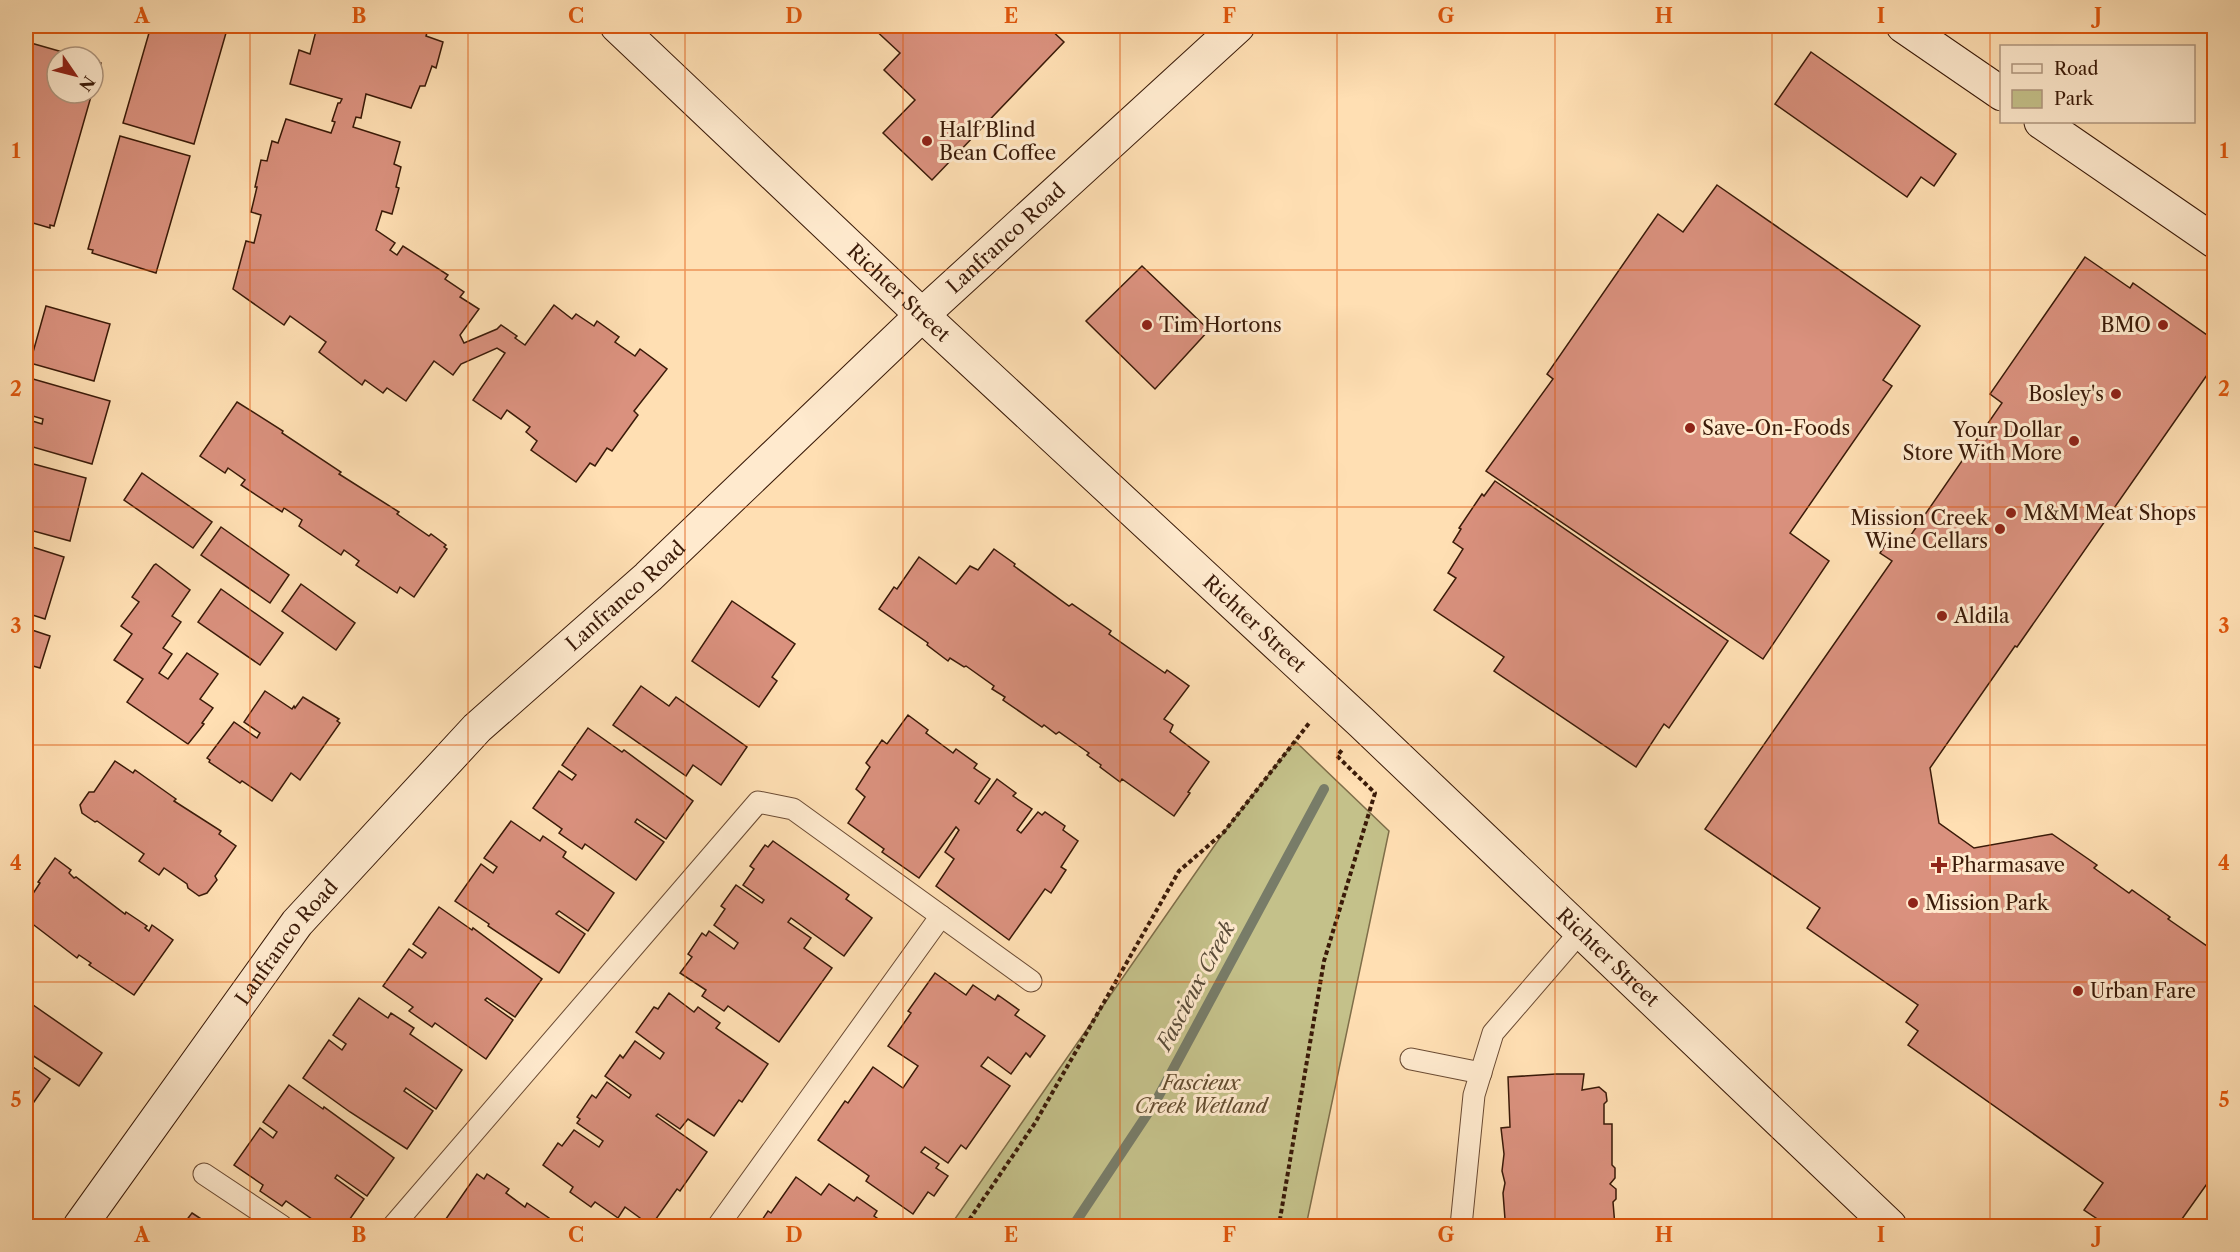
<svg xmlns="http://www.w3.org/2000/svg" width="2240" height="1252" font-family="'Libre Caslon Text',serif">
	<style>
		.green { fill: #c4c18a; stroke: #7f6e49; stroke-width: 1.5 }
		.lines { fill: none; stroke-linecap: round; stroke-linejoin: round }
		.stream { stroke: #787c68; stroke-width: 10 }
		.building { fill: #da917e; stroke: #3a1a08; stroke-width: 1.5 }
		.lane-casing { stroke: #6b4b33; stroke-width: 23 }
		.secondary-casing { stroke: #3a1a08; stroke-width: 35 }
		.path { stroke: #3a1a08; stroke-width: 4; stroke-dasharray: 4.5 3; stroke-linecap: butt }
		.lane { stroke: #ffeace; stroke-width: 21 }
		.secondary { stroke: #ffeace; stroke-width: 33 }
		.grid { fill: none; stroke: #df560c; stroke-width: 1.5; stroke-opacity: 0.55 }
		.poi-dot { fill: #8f2418; stroke: #ffeace; stroke-width: 2 }
		.labels { text-anchor: middle; stroke-width: 6; stroke-linejoin: round; paint-order: stroke }
		.poi-label { font-size: 20px; fill: #3a1a08; stroke: #ffeace; text-anchor: start }
		.street-label { font-size: 20px; fill: #3a1a08; stroke: #ffeace }
		.park-label { font-size: 20px; font-style: italic; fill: #634c2f; stroke: #ffeace }
		.water-label { font-size: 21px; font-style: italic; fill: #594b38; stroke: #ffeace }
		.neatline { fill: none; stroke: #df560c; stroke-width: 2 }
		.grid-label { font-size: 20px; text-anchor: middle; font-weight: bold; fill: #df560c }
	</style>
	<rect width="100%" height="100%" fill="#ffdfb3"/>
	<filter id="stains"><feTurbulence type="fractalNoise" baseFrequency=".00333" numOctaves="4"/><feColorMatrix values="0 0 0 0 .2 0 0 0 0 .09 0 0 0 0 .02 0 0 0 .5 -.17"/></filter>
	<radialGradient id="worn" r=".72"><stop offset=".6" stop-color="#630" stop-opacity="0"/><stop offset="1" stop-color="#630" stop-opacity=".3"/></radialGradient>
	<polygon class="green" points="1295,741 1389,831 1306,1226 950,1226 1224,832"/>
	<g class="lines">
		<polyline class="stream" points="1073,1226 1156,1101 1324,789"/>
	</g>
	<g class="building">
		<polygon points="151,26 228,26 194,144 123,123"/>
		<polygon points="315,26 429,26 426,36 443,42 436,68 432,66 425,86 420,86 411,108 366,94 361,118 356,117 353,127 400,142 394,164 401,167 396,187 399,188 392,214 382,211 376,230 395,243 390,250 397,255 403,246 448,275 445,279 464,292 460,297 479,309 460,335 464,343 497,329 501,325 517,336 515,338 525,345 554,305 572,319 576,314 594,326 597,321 619,337 615,342 635,356 640,349 667,369 634,411 638,415 612,451 607,448 595,466 590,463 576,482 531,450 537,441 526,432 530,427 507,410 501,419 473,400 505,353 497,348 461,364 453,375 434,361 406,401 387,388 383,393 365,380 362,385 319,352 326,342 290,316 284,325 233,289 246,241 254,243 261,215 251,212 257,187 255,187 261,160 267,161 272,141 278,143 286,119 331,133 335,122 332,121 338,103 340,103 342,99 290,84 299,50 310,54 317,27"/>
		<polygon points="871,26 1047,26 1064,42 932,180 883,133 915,100 884,70 900,53"/>
		<polygon points="31,43 80,57 57,57 57,93 92,93 54,226 50,225 50,228 26,221 26,63"/>
		<polygon points="1811,52 1956,154 1934,186 1921,177 1907,197 1775,104"/>
		<polygon points="93,61 101,63 93,90"/>
		<polygon points="120,136 190,156 156,273 92,253 93,250 88,249"/>
		<polygon points="1717,185 1920,326 1883,380 1892,386 1790,533 1829,561 1763,659 1486,471 1553,379 1547,374 1658,214 1683,232"/>
		<polygon points="2085,257 2130,288 2133,283 2214,340 2214,365 2017,647 2015,646 1930,768 1939,823 1974,848 2052,834 2097,865 2094,868 2129,893 2132,890 2170,917 2168,919 2214,951 2214,1174 2177,1226 2108,1226 2084,1210 2103,1183 1908,1045 1918,1031 1906,1022 1918,1005 1807,928 1820,908 1705,829 1892,561 1880,553 1891,536 1904,545 2002,403 1990,394"/>
		<polygon points="1142,266 1209,330 1155,389 1086,321"/>
		<polygon points="46,306 110,324 94,381 30,363"/>
		<polygon points="26,377 110,401 92,464 26,445 26,419 42,424 43,419 26,414"/>
		<polygon points="237,402 283,431 282,433 341,472 339,474 399,512 397,514 429,536 431,534 446,545 444,547 447,549 414,597 400,587 397,593 356,565 359,561 344,550 341,555 299,526 302,520 284,508 282,512 241,485 245,480 228,468 225,473 200,456"/>
		<polygon points="26,462 86,478 70,541 26,529"/>
		<polygon points="142,473 212,522 193,548 124,500"/>
		<polygon points="1495,481 1728,641 1669,728 1664,724 1636,767 1494,671 1504,657 1434,610 1456,578 1448,573 1463,549 1453,542 1461,529 1459,528 1482,494 1484,496"/>
		<polygon points="221,527 289,575 270,603 201,555"/>
		<polygon points="26,545 64,557 45,619 26,613"/>
		<polygon points="994,549 1015,564 1014,566 1069,606 1072,604 1111,631 1109,634 1165,673 1167,670 1189,686 1164,719 1173,725 1170,732 1209,762 1188,792 1190,793 1174,816 1122,779 1120,782 1100,767 1101,765 1087,755 1089,753 1059,732 1056,734 1044,725 1042,727 1003,700 1005,697 992,689 994,686 966,666 964,667 950,658 948,661 927,645 928,643 879,609 894,587 897,589 919,557 956,584 970,566 978,570"/>
		<polygon points="156,564 190,590 172,616 181,622 163,648 172,654 159,673 168,679 187,653 218,674 200,699 213,708 202,723 204,724 188,744 127,702 143,679 114,660 132,634 121,626 139,602 132,597 154,565"/>
		<polygon points="301,584 355,623 336,650 282,611"/>
		<polygon points="221,589 283,633 260,665 198,622"/>
		<polygon points="732,601 795,644 772,677 777,681 759,707 692,661"/>
		<polygon points="26,628 50,636 40,668 26,664"/>
		<polygon points="641,686 669,706 676,697 747,747 721,785 693,765 686,776 613,725"/>
		<polygon points="265,691 292,709 294,706 295,708 303,697 339,719 337,721 340,723 300,780 291,773 272,801 242,781 240,783 209,762 210,760 207,758 234,722 257,738 260,733 244,722"/>
		<polygon points="908,715 928,730 926,733 953,753 956,749 977,764 974,768 990,779 975,801 979,804 997,779 1016,793 1013,796 1032,809 1017,830 1021,833 1038,812 1042,815 1045,812 1065,826 1063,830 1078,841 1061,867 1066,870 1051,893 1045,889 1009,940 936,886 954,859 945,852 959,830 956,827 919,878 882,852 884,849 848,823 865,797 856,789 870,767 866,763 882,740 887,744"/>
		<polygon points="588,728 622,752 624,750 693,801 666,839 637,819 635,822 664,842 636,880 585,844 582,849 559,833 562,829 533,808 559,771 572,780 576,775 562,765"/>
		<polygon points="115,761 133,773 135,770 176,799 174,801 221,831 219,834 236,846 215,876 217,880 207,893 199,896 188,888 187,884 164,868 159,875 139,861 144,854 97,821 95,822 82,813 80,805 89,792 94,792"/>
		<polygon points="511,821 540,841 543,836 566,852 563,857 614,893 588,931 559,911 556,914 585,934 559,973 488,926 489,924 455,901 481,864 493,873 497,867 484,858"/>
		<polygon points="773,841 849,895 846,899 872,918 844,956 791,918 788,922 811,938 804,948 832,968 779,1042 728,1006 724,1011 702,996 706,990 680,973 692,957 688,954 702,933 706,936 709,931 734,949 738,943 714,925 725,909 721,906 736,885 762,903 764,900 743,885 754,869 750,866 765,845 768,847"/>
		<polygon points="55,858 71,870 69,873 74,878 76,877 125,914 126,912 147,926 145,928 149,931 152,925 173,940 134,995 89,965 91,963 79,955 77,958 26,919 26,904 40,883 38,882"/>
		<polygon points="439,907 472,930 473,928 542,979 515,1017 487,998 485,1000 513,1020 486,1059 435,1023 432,1027 409,1011 413,1007 383,986 409,949 422,958 426,953 413,944"/>
		<polygon points="935,973 966,995 973,985 995,1000 998,995 1019,1010 1015,1015 1045,1036 1030,1057 1026,1053 1011,1074 988,1057 981,1066 1010,1086 966,1149 961,1145 948,1163 925,1147 921,1152 939,1164 936,1168 948,1176 934,1196 928,1192 913,1214 866,1181 869,1176 818,1140 845,1101 848,1103 873,1067 903,1088 918,1066 888,1046 911,1013 908,1011"/>
		<polygon points="669,993 694,1012 698,1007 720,1023 716,1028 768,1064 742,1102 739,1100 714,1136 688,1119 680,1129 658,1114 656,1116 707,1152 680,1191 677,1189 651,1226 625,1207 618,1218 595,1202 591,1207 570,1192 573,1187 543,1165 558,1143 562,1146 574,1130 599,1147 603,1141 577,1123 580,1119 577,1117 592,1095 596,1098 607,1082 629,1098 631,1095 605,1076 620,1055 623,1058 635,1041 660,1059 664,1053 636,1032 654,1007 658,1009"/>
		<polygon points="359,998 388,1018 391,1013 414,1028 410,1034 462,1070 436,1109 406,1088 404,1091 433,1111 407,1149 350,1112 303,1078 329,1040 342,1050 346,1044 333,1035"/>
		<polygon points="26,1000 102,1053 79,1086 26,1051"/>
		<polygon points="26,1062 50,1079 29,1109 26,1106"/>
		<polygon points="1556,1074 1584,1074 1582,1090 1599,1087 1606,1093 1607,1101 1604,1104 1604,1124 1612,1124 1612,1165 1615,1168 1615,1178 1610,1184 1616,1189 1616,1199 1613,1202 1615,1226 1504,1226 1504,1220 1505,1219 1503,1193 1505,1183 1502,1171 1504,1154 1501,1128 1510,1127 1508,1077"/>
		<polygon points="289,1085 323,1109 324,1107 394,1158 367,1196 337,1175 335,1178 364,1199 345,1226 322,1226 286,1201 282,1206 260,1191 263,1185 234,1165 260,1128 273,1138 277,1132 263,1122"/>
		<polygon points="477,1174 484,1179 487,1174 509,1189 506,1193 525,1207 527,1203 549,1218 547,1222 553,1226 441,1226"/>
		<polygon points="796,1177 821,1195 829,1184 854,1201 857,1197 877,1211 874,1216 889,1226 758,1226 768,1211 771,1213"/>
		<polygon points="192,1213 212,1226 182,1226"/>
	</g>
	<g class="lines">
		<defs>
			<g id="lane">
				<polyline points="1411,1059 1481,1073"/>
				<polyline points="204,1174 282,1226"/>
				<polyline points="393,1226 758,802 793,809 1031,981"/>
				<polyline points="718,1226 941,916"/>
				<polyline points="1461,1226 1474,1095 1493,1033 1581,931"/>
			</g>
			<g id="secondary">
				<path id="s1" d="M617 26 922 315 1362 723 1890 1226"/>
				<polyline points="1903,26 2002,94"/>
				<polyline points="2041,122 2214,241"/>
				<path id="s2" d="M80 1226 297 923 477 728 648 577 922 315 1238 26"/>
			</g>
		</defs>
		<use href="#lane" class="lane-casing"/>
		<use href="#secondary" class="secondary-casing"/>
		<g class="path">
			<polyline points="965,1226 1035,1123 1179,871 1224,832 1310,722"/>
			<polyline points="1274,1226 1280,1219 1324,961 1375,793 1337,756 1342,750"/>
		</g>
		<use href="#lane" class="lane"/>
		<use href="#secondary" class="secondary"/>
	</g>
	<path class="grid" d="M250 26V1226M468 26V1226M685 26V1226M903 26V1226M1120 26V1226M1337 26V1226M1555 26V1226M1772 26V1226M1990 26V1226M26 270H2214M26 507H2214M26 745H2214M26 982H2214"/>
	<g class="poi-dot">
		<circle cx="927" cy="141" r="6"/>
		<circle cx="1147" cy="325" r="6"/>
		<circle cx="2163" cy="325" r="6"/>
		<circle cx="2116" cy="394" r="6"/>
		<circle cx="1690" cy="428" r="6"/>
		<circle cx="2074" cy="441" r="6"/>
		<circle cx="2011" cy="513" r="6"/>
		<circle cx="2000" cy="529" r="6"/>
		<circle cx="1942" cy="616" r="6"/>
		<path d="M1936 856h6v6h6v6h-6v6h-6v-6h-6v-6h6z"/>
		<circle cx="1913" cy="903" r="6"/>
		<circle cx="2078" cy="991" r="6"/>
	</g>
	<g class="labels">
		<g class="poi-label">
			<text x="939" y="137">Half Blind<tspan x="939" dy="23">Bean Coffee</tspan></text>
			<text x="1159" y="332">Tim Hortons</text>
			<text x="2151" y="332" text-anchor="end">BMO</text>
			<text x="2104" y="401" text-anchor="end">Bosley's</text>
			<text x="1702" y="435">Save-On-Foods</text>
			<text x="2062" y="437" text-anchor="end">Your Dollar<tspan x="2062" dy="23">Store With More</tspan></text>
			<text x="2023" y="520">M&amp;M Meat Shops</text>
			<text x="1988" y="525" text-anchor="end">Mission Creek<tspan x="1988" dy="23">Wine Cellars</tspan></text>
			<text x="1954" y="623">Aldila</text>
			<text x="1951" y="872">Pharmasave</text>
			<text x="1925" y="910">Mission Park</text>
			<text x="2090" y="998">Urban Fare</text>
		</g>
		<g class="street-label">
			<text dy="7" stroke="none"><textPath href="#s2" startOffset="1359">Lanfranco Road</textPath></text>
			<text dy="7" stroke="none"><textPath href="#s1" startOffset="388">Richter Street</textPath></text>
			<text dy="7" stroke="none"><textPath href="#s2" startOffset="837">Lanfranco Road</textPath></text>
			<text dy="7" stroke="none"><textPath href="#s1" startOffset="874">Richter Street</textPath></text>
			<text dy="7" stroke="none"><textPath href="#s2" startOffset="351">Lanfranco Road</textPath></text>
			<text dy="7" stroke="none"><textPath href="#s1" startOffset="1360">Richter Street</textPath></text>
		</g>
		<g class="park-label">
			<text x="1201" y="1090">Fascieux<tspan x="1201" dy="23">Creek Wetland</tspan></text>
		</g>
		<g class="water-label">
			<text transform="translate(1196 986) rotate(-62)" y="7">Fascieux Creek</text>
		</g>
	</g>
	<rect width="2240" height="1252" fill="none" stroke="#ffdfb3" stroke-width="66"/>
	<rect x="2000" y="45" width="195" height="78" fill="#ffeace" stroke="#b0977f" stroke-width="1.5"/>
	<rect x="2012" y="64" width="30" height="9" fill="#ffeace" stroke="#b0977f" stroke-width="1.5"/>
	<text x="2054" y="75" font-size="18" fill="#3a1a08">Road</text>
	<rect x="2012" y="90" width="30" height="18" fill="#c4c18a" stroke="#b0977f" stroke-width="1.5"/>
	<text x="2054" y="105" font-size="18" fill="#3a1a08">Park</text>
	<g transform="translate(75 75) rotate(125)"><circle r="28" fill="#ffeace" stroke="#b0977f" stroke-width="1.5"/>
	<path d="M0-4.5L10 22L0 15L-10 22Z" fill="#8f2418"/>
	<text y="-9" font-size="16" font-weight="bold" text-anchor="middle" fill="#3a1a08">N</text>
	</g>
	<rect x="33" y="33" width="2174" height="1186" class="neatline"/>
	<g class="grid-label">
		<text x="142" y="23">A</text>
		<text x="359" y="23">B</text>
		<text x="576" y="23">C</text>
		<text x="794" y="23">D</text>
		<text x="1011" y="23">E</text>
		<text x="1229" y="23">F</text>
		<text x="1446" y="23">G</text>
		<text x="1664" y="23">H</text>
		<text x="1881" y="23">I</text>
		<text x="2098" y="23">J</text>
		<text x="16" y="158">1</text>
		<text x="2224" y="158">1</text>
		<text x="16" y="396">2</text>
		<text x="2224" y="396">2</text>
		<text x="16" y="633">3</text>
		<text x="2224" y="633">3</text>
		<text x="16" y="870">4</text>
		<text x="2224" y="870">4</text>
		<text x="16" y="1107">5</text>
		<text x="2224" y="1107">5</text>
		<text x="142" y="1242">A</text>
		<text x="359" y="1242">B</text>
		<text x="576" y="1242">C</text>
		<text x="794" y="1242">D</text>
		<text x="1011" y="1242">E</text>
		<text x="1229" y="1242">F</text>
		<text x="1446" y="1242">G</text>
		<text x="1664" y="1242">H</text>
		<text x="1881" y="1242">I</text>
		<text x="2098" y="1242">J</text>
	</g>
	<rect width="100%" height="100%" filter="url(#stains)"/>
	<rect width="100%" height="100%" fill="url(#worn)"/>
</svg>
